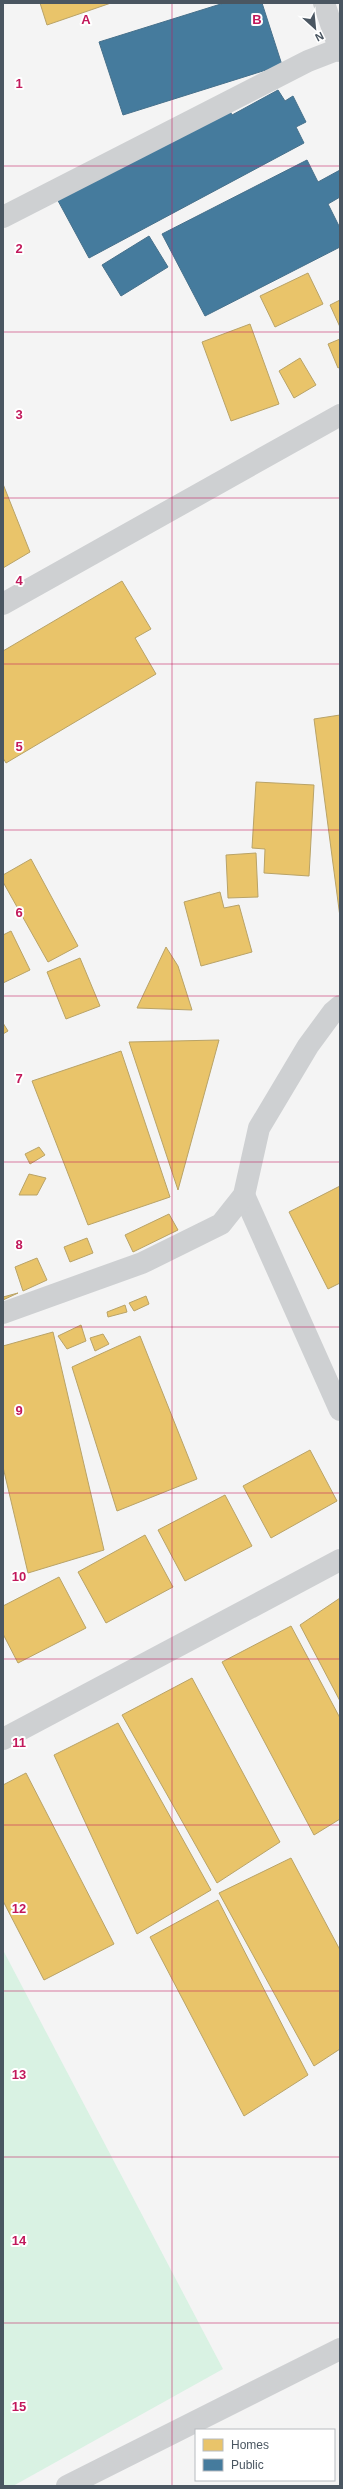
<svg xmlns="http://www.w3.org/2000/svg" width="343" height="2489" font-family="Helvetica,sans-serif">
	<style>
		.green { fill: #d9f2e3 }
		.homes { fill: #e9c46a; stroke: #b9a367 }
		.public { fill: #457b9d; stroke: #46708b }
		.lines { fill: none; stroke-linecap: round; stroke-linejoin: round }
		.minor { stroke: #ced0d2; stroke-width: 22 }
		.grid { fill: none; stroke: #c2185b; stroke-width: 1; stroke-opacity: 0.55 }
		.grid-label { font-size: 13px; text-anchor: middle; font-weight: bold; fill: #c2185b; stroke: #fff; stroke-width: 4; stroke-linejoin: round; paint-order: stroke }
	</style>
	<rect width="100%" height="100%" fill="#f4f4f4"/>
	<polygon class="green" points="3,1950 223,2369 13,2486 3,2486"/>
	<g class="homes">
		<polygon points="40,3 111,3 47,25"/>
		<polygon points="308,273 323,304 275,327 260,296"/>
		<polygon points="340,300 340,327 330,305"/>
		<polygon points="250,324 279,404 231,421 202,342"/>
		<polygon points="340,339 340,367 338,368 328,344"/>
		<polygon points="300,358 316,385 294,398 279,371"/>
		<polygon points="3,484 30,552 3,568"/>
		<polygon points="122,581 151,629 135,638 156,674 6,763 3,758 3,651"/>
		<polygon points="340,715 340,917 314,719"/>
		<polygon points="256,782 314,785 309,876 264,873 265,849 252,848"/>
		<polygon points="256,853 258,897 228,898 226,855"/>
		<polygon points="31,859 78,946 48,962 3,882 3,875"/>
		<polygon points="220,892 224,908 239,905 252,952 201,966 184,902"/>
		<polygon points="11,931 30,970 3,983 3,935"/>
		<polygon points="166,947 178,966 192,1010 137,1008"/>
		<polygon points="80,958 100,1006 66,1019 47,972"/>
		<polygon points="3,1023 8,1031 3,1034"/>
		<polygon points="219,1040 178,1190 129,1042"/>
		<polygon points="121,1051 170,1197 88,1225 32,1081"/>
		<polygon points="39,1147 45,1155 30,1164 25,1154"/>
		<polygon points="29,1174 46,1178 37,1195 19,1195"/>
		<polygon points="340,1186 340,1283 328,1289 289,1212"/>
		<polygon points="169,1214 178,1230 133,1252 125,1235"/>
		<polygon points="87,1238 93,1253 70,1262 64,1247"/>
		<polygon points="37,1258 47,1280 23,1291 15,1267"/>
		<polygon points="18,1293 3,1300 3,1297"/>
		<polygon points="146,1296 149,1304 134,1311 129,1303"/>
		<polygon points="125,1305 127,1312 108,1317 107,1312"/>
		<polygon points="81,1325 86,1341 67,1349 58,1336"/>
		<polygon points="53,1332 104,1550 28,1573 3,1467 3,1346"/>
		<polygon points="103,1334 109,1344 95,1351 90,1338"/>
		<polygon points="140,1336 197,1479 117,1511 72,1367"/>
		<polygon points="310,1450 337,1501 271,1538 243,1486"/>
		<polygon points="225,1495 252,1546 185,1581 158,1530"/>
		<polygon points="145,1535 173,1587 106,1623 78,1572"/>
		<polygon points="59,1577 86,1628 18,1663 3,1634 3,1606"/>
		<polygon points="340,1598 340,1701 300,1625"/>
		<polygon points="291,1626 340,1718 340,1819 314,1835 222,1662"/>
		<polygon points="192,1678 280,1842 217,1883 122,1715"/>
		<polygon points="118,1723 211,1890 137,1934 54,1755"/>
		<polygon points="26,1773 114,1944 44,1980 3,1901 3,1785"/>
		<polygon points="291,1858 340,1950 340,2049 314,2066 219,1893"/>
		<polygon points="218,1900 308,2075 244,2116 150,1937"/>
	</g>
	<g class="public">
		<polygon points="224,3 262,3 282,65 123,115 99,42"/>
		<polygon points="278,90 285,101 293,96 306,122 296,127 304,143 89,258 56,197 227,105 232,115"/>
		<polygon points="307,160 318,182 340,170 340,197 328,204 340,228 340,247 205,316 162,234"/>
		<polygon points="149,236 168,267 121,296 102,265"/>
	</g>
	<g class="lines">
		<g class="minor">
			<polyline points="324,3 340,51"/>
			<polyline points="3,217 308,61 339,49"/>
			<polyline points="3,604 340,415"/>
			<polyline points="244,1195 340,1410"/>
			<polyline points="3,1313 142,1263 221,1224 244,1195 259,1128 308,1046 333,1012 340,1006"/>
			<polyline points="3,1739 340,1560"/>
			<polyline points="67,2486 340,2349"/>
		</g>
	</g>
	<path class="grid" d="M172 3V2486M3 166H340M3 332H340M3 498H340M3 664H340M3 830H340M3 996H340M3 1162H340M3 1327H340M3 1493H340M3 1659H340M3 1825H340M3 1991H340M3 2157H340M3 2323H340"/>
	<g class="grid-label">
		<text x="86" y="24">A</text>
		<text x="257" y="24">B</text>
		<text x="19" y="88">1</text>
		<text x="19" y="253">2</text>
		<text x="19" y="419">3</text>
		<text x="19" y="585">4</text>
		<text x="19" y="751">5</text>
		<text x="19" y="917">6</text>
		<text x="19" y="1083">7</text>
		<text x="19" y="1249">8</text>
		<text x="19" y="1415">9</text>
		<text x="19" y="1581">10</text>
		<text x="19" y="1747">11</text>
		<text x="19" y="1913">12</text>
		<text x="19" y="2079">13</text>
		<text x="19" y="2245">14</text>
		<text x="19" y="2411">15</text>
	</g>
	<rect width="343" height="2489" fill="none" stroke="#4a5661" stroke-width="8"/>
	<rect x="195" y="2429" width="140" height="52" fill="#ffffff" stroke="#b7bbc0"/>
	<rect x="203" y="2439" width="20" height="12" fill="#e9c46a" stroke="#b7bbc0"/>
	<text x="231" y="2449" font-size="12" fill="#4a5661">Homes</text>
	<rect x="203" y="2459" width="20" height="12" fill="#457b9d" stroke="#b7bbc0"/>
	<text x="231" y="2469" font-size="12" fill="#4a5661">Public</text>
	<g transform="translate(315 28) rotate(153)" stroke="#ffffff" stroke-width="3" paint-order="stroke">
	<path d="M0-3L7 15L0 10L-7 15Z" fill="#4a5661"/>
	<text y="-6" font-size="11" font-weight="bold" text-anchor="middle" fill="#4a5661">N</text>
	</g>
</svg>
